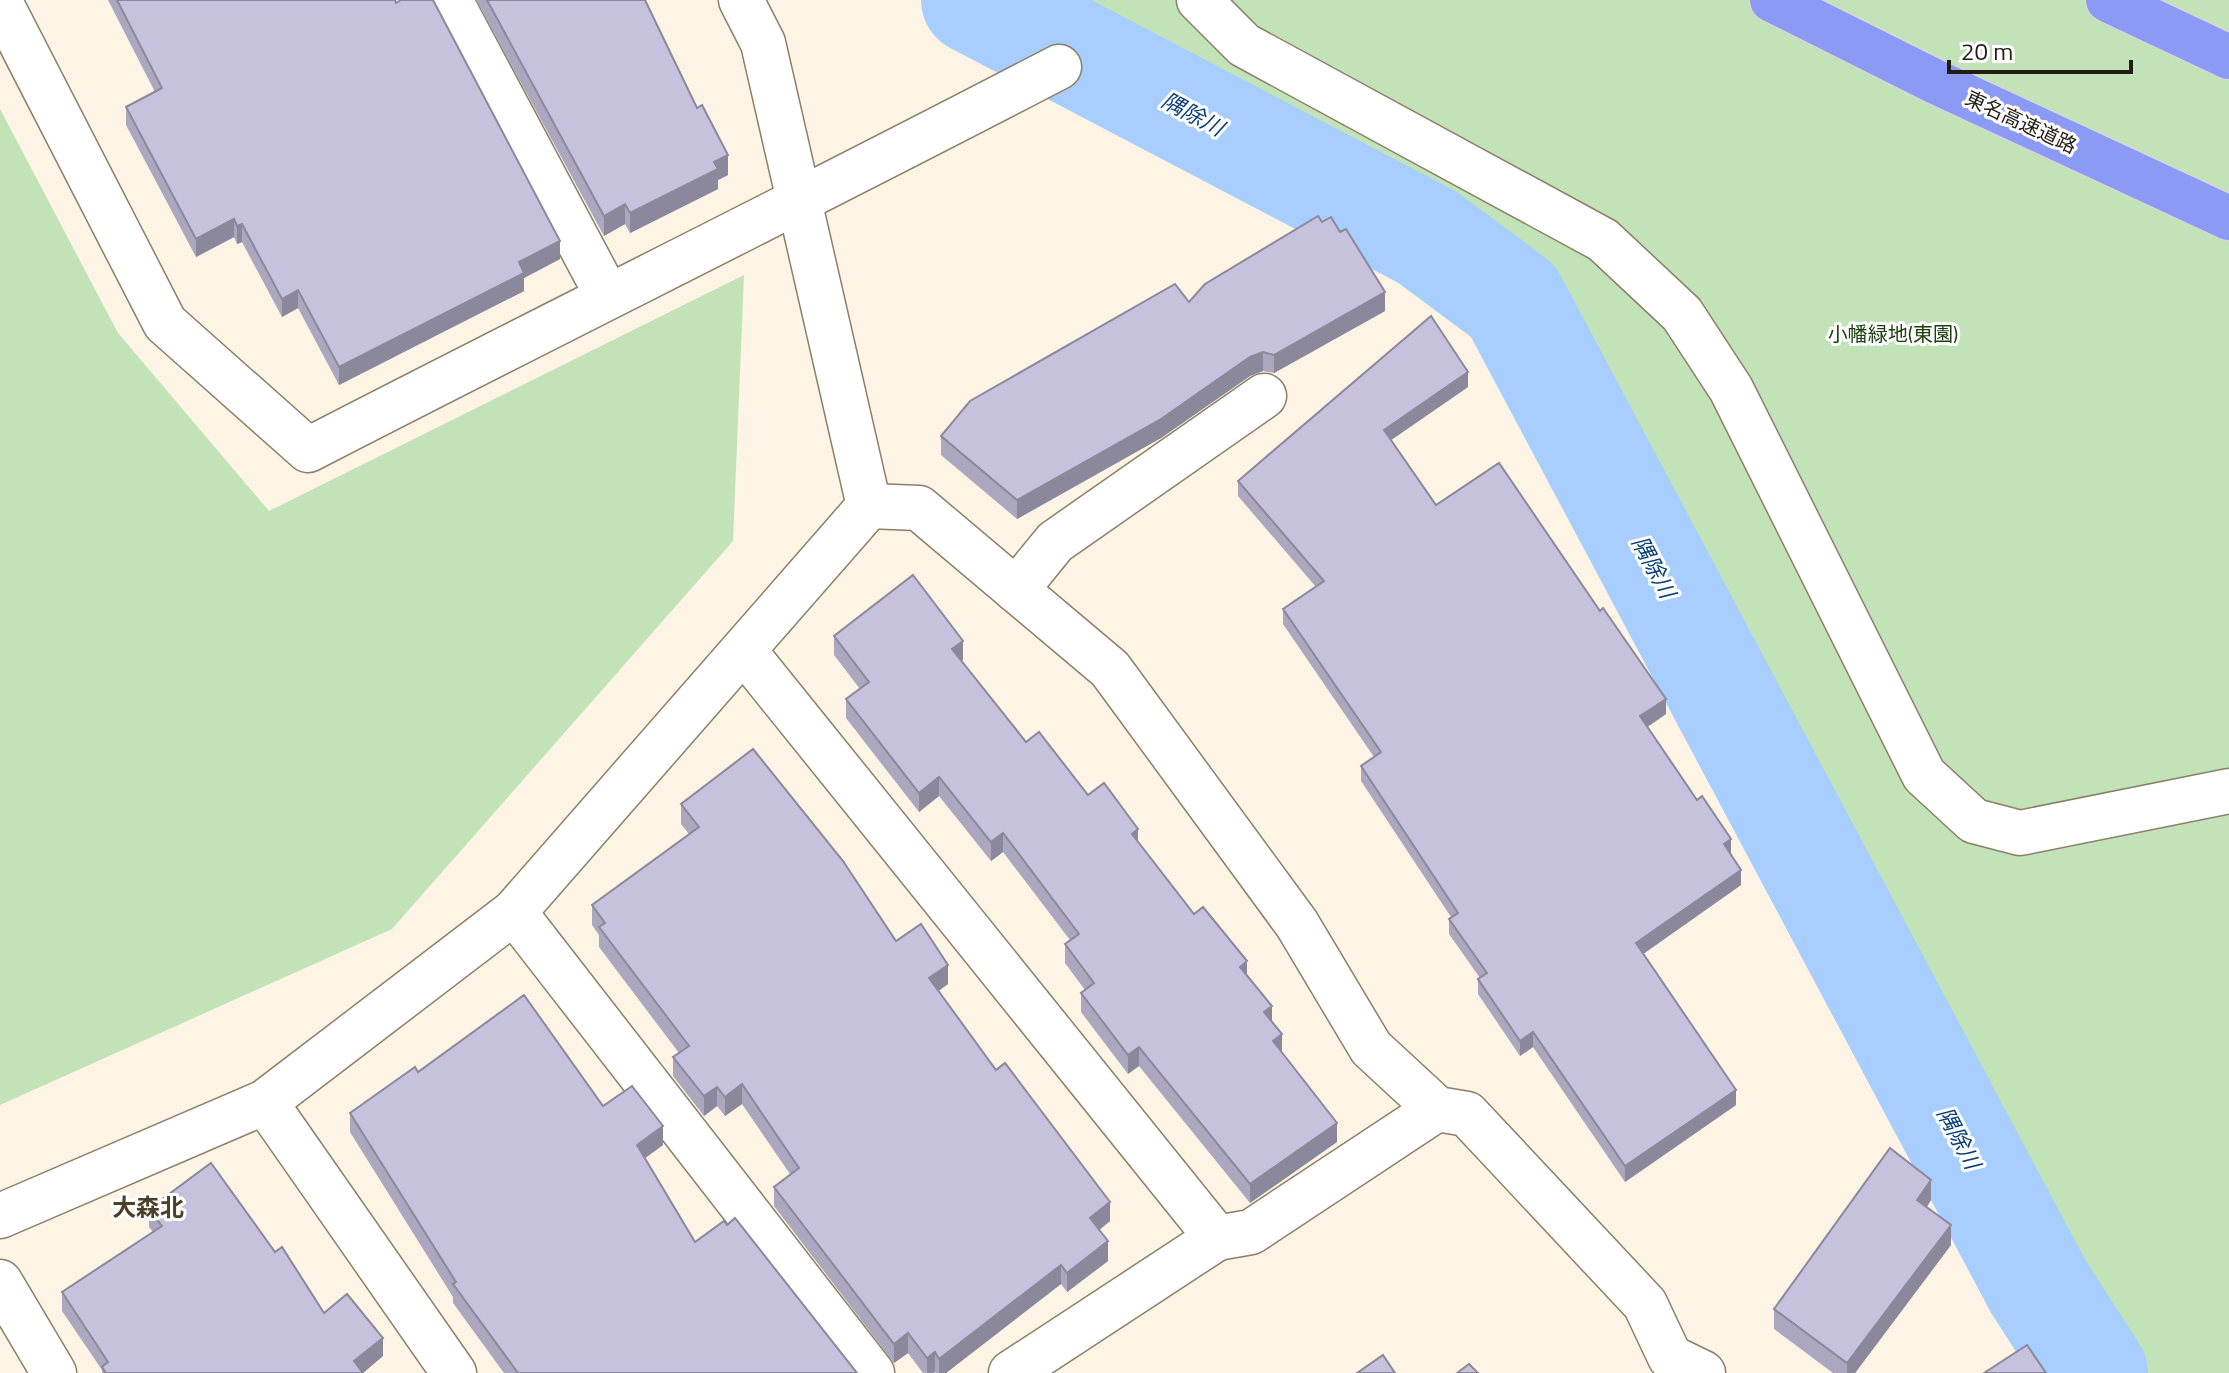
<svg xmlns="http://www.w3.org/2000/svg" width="2229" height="1373" font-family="'Titillium Web','Noto Sans JP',sans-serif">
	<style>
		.green { fill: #c2e2b8 }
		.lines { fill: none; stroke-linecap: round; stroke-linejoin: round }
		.river { stroke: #a7cefe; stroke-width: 108 }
		.minor-casing { stroke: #8c7f68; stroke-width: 47 }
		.highway-casing { stroke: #d7d6d5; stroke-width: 47 }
		.minor { stroke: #fff; stroke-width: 44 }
		.highway { stroke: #8b9af4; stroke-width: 44 }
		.wall { fill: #aaa7be }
		.shaded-wall { fill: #8b889b }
		.building { fill: #c6c2dd; stroke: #8b889b; stroke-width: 2 }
		.labels { text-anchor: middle; stroke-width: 6; stroke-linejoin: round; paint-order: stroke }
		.street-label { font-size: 20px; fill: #221d14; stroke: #fff }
		.park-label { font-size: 20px; fill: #1c400e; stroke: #fff }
		.water-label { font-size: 22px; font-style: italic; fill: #073f77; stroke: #fff }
		.quarter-label { font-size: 24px; font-weight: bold; fill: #4b3f2a; stroke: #fff }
	</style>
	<rect width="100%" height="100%" fill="#fdf4e5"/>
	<g class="green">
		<polygon points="1034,0 2229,0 2229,1373 2072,1373 1973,1206 1460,231"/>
		<polygon points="0,109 118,333 269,511 744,275 733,541 392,929 0,1105"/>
	</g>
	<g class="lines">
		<polyline class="river" points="975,0 1427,237 1513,301 2038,1286 2094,1373"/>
		<defs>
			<g id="minor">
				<polyline points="450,0 607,295"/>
				<polyline points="741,0 763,43 869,506"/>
				<polyline points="1199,0 1244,45 1603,240 1682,314 1731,389 1924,775 1974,821 2020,833 2229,791"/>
				<path d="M0 2 165 323 308 450C558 321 810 197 1059 67"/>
				<polyline points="869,506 919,508 1110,669 1297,924 1371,1048 1437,1109 1467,1114 1645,1304 1670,1357 1703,1373"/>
				<polyline points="1016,590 1055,542 1264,396"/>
				<polyline points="745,652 1217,1238 1011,1373"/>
				<polyline points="514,912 872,1373"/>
				<polyline points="265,1102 454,1373"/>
				<polyline points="0,1216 265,1102 514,912 869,506"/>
				<polyline points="1217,1238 1251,1232 1437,1109"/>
				<polyline points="0,1282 54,1373"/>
			</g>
			<g id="highway">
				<polyline points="1772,0 1936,82 2229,218"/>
				<polyline points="2108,0 2229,57"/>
			</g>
		</defs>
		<use href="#minor" class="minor-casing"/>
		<use href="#highway" class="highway-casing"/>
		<use href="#minor" class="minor"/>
		<use href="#highway" class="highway"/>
	</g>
	<g class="wall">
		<polygon points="108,0 395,0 560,259 524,278 524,291 339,385 298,308 282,317 242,242 237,244 234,237 196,257 126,125 126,107 155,92"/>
		<polygon points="476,0 645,0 728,175 718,180 718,189 630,233 625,224 604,236"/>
		<polygon points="1189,302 1385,311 1274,373 1263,371 1250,376 1161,438 1017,519 941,455 941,436"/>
		<polygon points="1468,387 1391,440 1436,505 1666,714 1647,727 1731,854 1741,885 1643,954 1736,1105 1625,1182 1533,1047 1520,1056 1478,994 1478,979 1480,978 1449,934 1449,919 1451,917 1361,781 1361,766 1374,757 1283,624 1283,609 1316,587 1238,496 1238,481"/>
		<polygon points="834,636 963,660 961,661 1026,742 1088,795 1138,842 1194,914 1247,975 1272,1022 1282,1053 1337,1142 1250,1203 1139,1066 1128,1074 1081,1012 1081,993 1085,990 1065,963 1065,944 1070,940 1003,852 991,861 939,796 919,812 846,718 846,699 860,689 834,655"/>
		<polygon points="681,804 896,941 948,984 938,991 996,1070 1110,1221 1099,1230 1108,1261 1067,1292 1061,1284 946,1373 936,1373 935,1372 933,1373 923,1373 908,1353 894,1363 774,1206 774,1187 790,1174 742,1104 725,1116 717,1106 704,1116 673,1076 673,1057 679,1053 599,947 599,935 592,925 592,905 689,834 681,824"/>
		<polygon points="418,1072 603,1106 663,1145 645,1158 695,1242 857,1373 504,1373 453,1303 453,1297 350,1132 350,1113"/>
		<polygon points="1931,1200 1927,1207 1951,1245 1855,1373 1833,1373 1774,1329 1774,1309"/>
		<polygon points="149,1209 275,1252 324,1313 383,1356 363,1373 102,1373 102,1370 62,1311 62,1292 153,1232 149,1227"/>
	</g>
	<g class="shaded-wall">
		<polygon points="728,155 728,175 718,180 718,189 630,233 630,213"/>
		<polygon points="625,204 625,224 604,236 604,216"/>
		<polygon points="234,219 234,237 196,257 196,239"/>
		<polygon points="242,224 242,242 237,244 237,226"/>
		<polygon points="560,241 560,259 524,278 524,291 339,385 339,367 519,262"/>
		<polygon points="298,290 298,308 282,317 282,299"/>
		<polygon points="1385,292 1385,311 1274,373 1274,355"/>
		<polygon points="1263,352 1263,371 1250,376 1161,438 1017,519 1017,500 1250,357"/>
		<polygon points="1468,372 1468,387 1384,445 1384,430"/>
		<polygon points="963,641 963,660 952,668 952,649"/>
		<polygon points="1666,699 1666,714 1640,732 1640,716"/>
		<polygon points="939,777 939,796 919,812 919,793"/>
		<polygon points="1138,829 1138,848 1132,834"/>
		<polygon points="1003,833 1003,852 991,861 991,842"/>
		<polygon points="1731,839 1731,854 1724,860 1724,844"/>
		<polygon points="1741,870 1741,885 1636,959 1636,943"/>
		<polygon points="1247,961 1247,980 1240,967"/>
		<polygon points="948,965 948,984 929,998 929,978"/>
		<polygon points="1272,1006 1272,1025 1264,1012"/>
		<polygon points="1533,1032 1533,1047 1520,1056 1520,1041"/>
		<polygon points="1282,1034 1282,1053 1273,1041"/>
		<polygon points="1139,1047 1139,1066 1128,1074 1128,1055"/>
		<polygon points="742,1084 742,1104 725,1116 725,1097"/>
		<polygon points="717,1087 717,1106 704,1116 704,1096"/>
		<polygon points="1736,1090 1736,1105 1625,1182 1625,1166"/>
		<polygon points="1337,1123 1337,1142 1250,1203 1250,1184"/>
		<polygon points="663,1126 663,1145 637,1164 637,1145"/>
		<polygon points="1931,1180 1931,1200 1917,1220 1917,1200"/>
		<polygon points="1110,1202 1110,1221 1090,1238 1090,1218"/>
		<polygon points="1951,1225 1951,1245 1855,1373 1847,1373 1847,1363"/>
		<polygon points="1108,1241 1108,1261 1067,1292 1067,1273"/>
		<polygon points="1061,1265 1061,1284 946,1373 939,1373 939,1359"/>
		<polygon points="908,1333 908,1353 894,1363 894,1344"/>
		<polygon points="383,1338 383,1356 363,1373 354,1361"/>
		<polygon points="935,1352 935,1372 933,1373 927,1373 927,1358"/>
	</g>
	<g class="building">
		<polygon points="117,0 395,0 396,3 401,0 433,0 560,241 519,262 524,273 339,367 298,290 282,299 242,224 237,226 234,219 196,239 126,107 162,88"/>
		<polygon points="487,0 645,0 697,108 702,105 728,155 714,162 718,169 630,213 625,204 604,216"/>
		<polygon points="1318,216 1322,222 1331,217 1340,232 1346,229 1385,292 1274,355 1263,352 1250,357 1161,419 1017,500 941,436 970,401 1175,284 1189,302 1205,284"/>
		<polygon points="1431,316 1468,372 1384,430 1436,505 1499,463 1600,611 1603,608 1666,699 1640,716 1697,800 1702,796 1731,839 1724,844 1741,870 1636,943 1736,1090 1625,1166 1533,1032 1520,1041 1478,979 1487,973 1449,919 1458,913 1361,766 1381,752 1283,609 1324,581 1238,481"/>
		<polygon points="913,575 963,641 952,649 1026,742 1039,732 1088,795 1104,783 1138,829 1132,834 1194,914 1203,907 1247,961 1240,967 1272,1006 1264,1012 1282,1034 1273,1041 1337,1123 1250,1184 1139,1047 1128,1055 1081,993 1094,983 1065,944 1079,934 1003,833 991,842 939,777 919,793 846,699 869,682 834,636"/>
		<polygon points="753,749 843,861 896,941 921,924 948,965 929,978 996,1070 1005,1063 1110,1202 1090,1218 1108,1241 1067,1273 1061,1265 939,1359 935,1352 927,1358 908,1333 894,1344 774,1187 799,1168 742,1084 725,1097 717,1087 704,1096 673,1057 689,1046 599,927 605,923 592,905 699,827 681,804"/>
		<polygon points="524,995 603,1106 632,1086 663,1126 637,1145 695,1242 724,1221 727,1225 735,1218 857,1373 518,1373 453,1284 456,1282 350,1113 415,1067 418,1072"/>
		<polygon points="1890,1148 1931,1180 1917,1200 1951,1225 1847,1363 1774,1309"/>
		<polygon points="211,1163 275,1252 282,1247 324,1313 347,1294 383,1338 354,1361 363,1373 106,1373 102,1367 108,1362 62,1292 162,1226 149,1209"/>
		<polygon points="2027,1345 2046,1373 1984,1373"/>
		<polygon points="1383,1355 1395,1373 1357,1373"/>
		<polygon points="1469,1364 1478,1373 1457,1373"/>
	</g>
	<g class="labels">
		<g class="street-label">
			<text transform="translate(2021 122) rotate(25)" y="7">東名高速道路</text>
		</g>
		<g class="park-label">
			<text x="1893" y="341">小幡緑地(東園)</text>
		</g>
		<g class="water-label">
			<text transform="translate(1193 114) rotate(28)" y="8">隅除川</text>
			<text transform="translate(1654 567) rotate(62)" y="8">隅除川</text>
			<text transform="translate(1959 1138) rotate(62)" y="8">隅除川</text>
		</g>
		<g class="quarter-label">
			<text x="148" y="1216">大森北</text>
		</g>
	</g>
	<path d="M1949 60v12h182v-12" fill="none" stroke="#221d14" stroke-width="4"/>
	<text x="1961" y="60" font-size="24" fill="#221d14" stroke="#ffffff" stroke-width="6" paint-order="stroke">20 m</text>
</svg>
